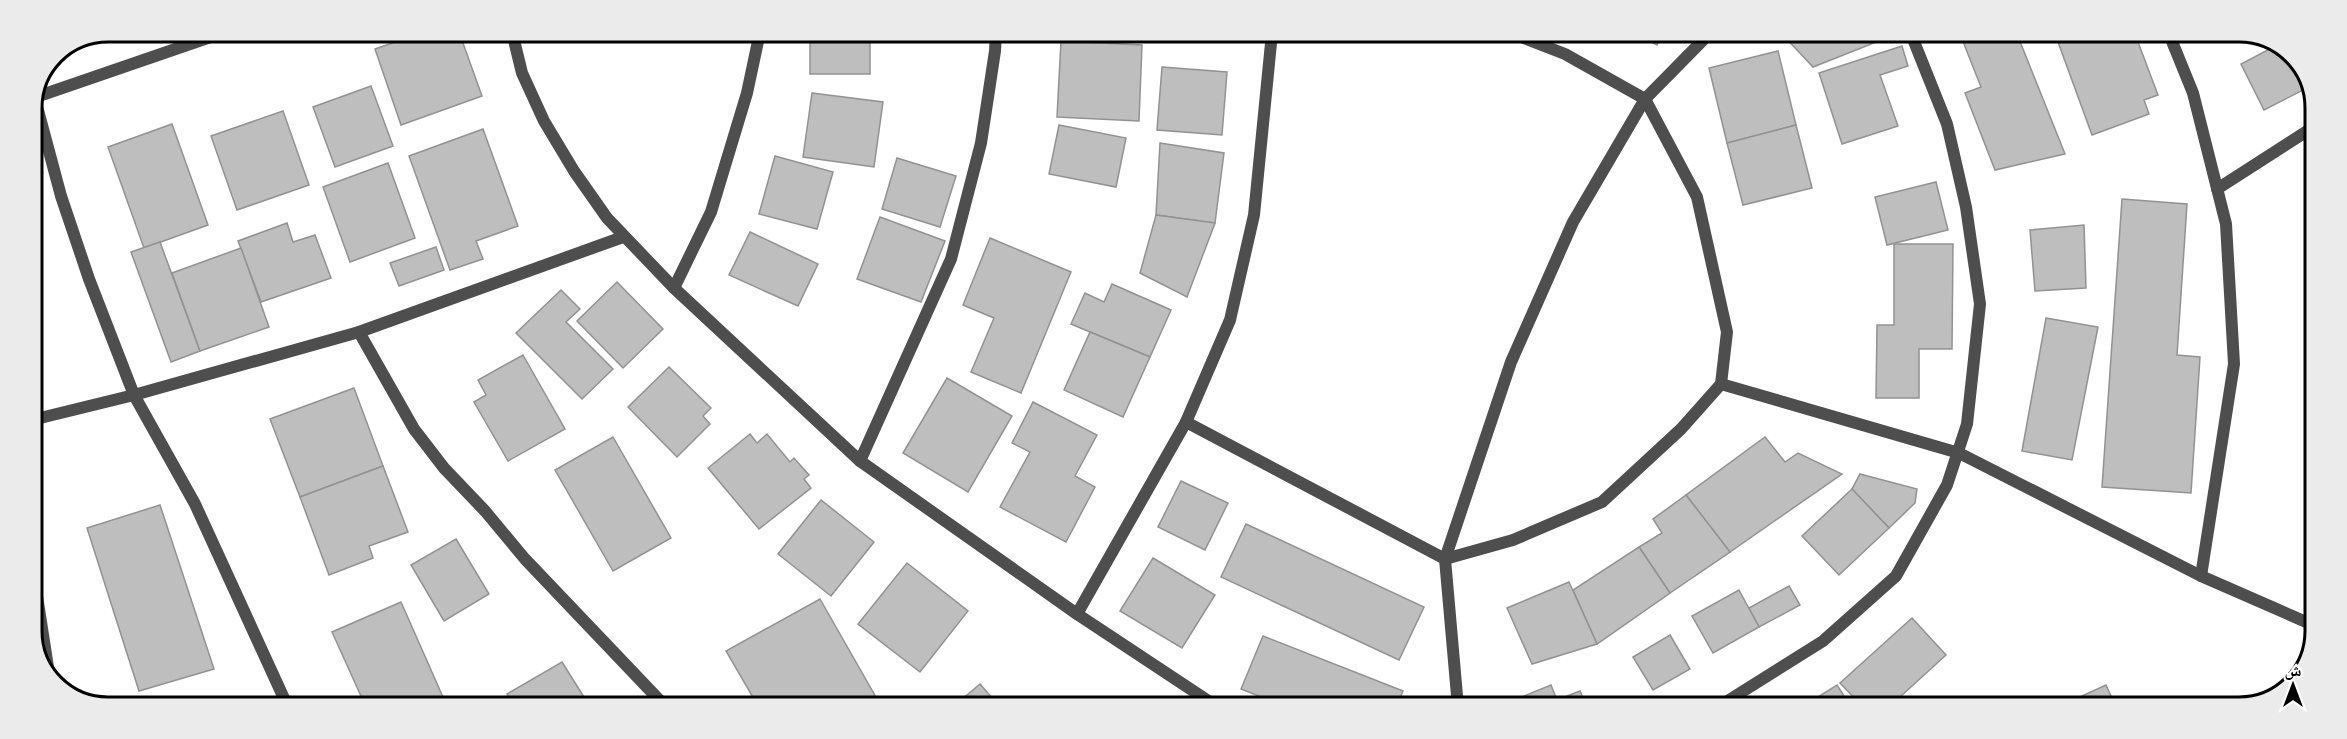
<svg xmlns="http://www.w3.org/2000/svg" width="2347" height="739" font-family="Commissioner,'Noto Naskh Arabic',sans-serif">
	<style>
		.building { fill: #bebebe; stroke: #929292; stroke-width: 1.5 }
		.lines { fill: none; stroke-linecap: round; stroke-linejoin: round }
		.street { stroke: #4e4e4e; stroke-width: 12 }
		.rim { fill: none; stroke: #000; stroke-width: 3 }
	</style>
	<rect width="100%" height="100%" fill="#fff"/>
	<g class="building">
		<polygon points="424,32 459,32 482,96 401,125 375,49"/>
		<rect x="810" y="32" width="60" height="42"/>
		<polygon points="1634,33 1662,33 1657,45"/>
		<polygon points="1782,34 1868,34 1874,43 1813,67"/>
		<polygon points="1960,34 2017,34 2065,154 1995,170 1965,93 1981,87"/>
		<polygon points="2081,34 2135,34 2158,95 2144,100 2149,114 2092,135 2058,42"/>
		<polygon points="1061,41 1142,45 1139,121 1057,117"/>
		<polygon points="2277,45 2297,58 2309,87 2264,110 2241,64"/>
		<polygon points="1902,46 1908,66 1880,75 1898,126 1842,144 1819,73"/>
		<polygon points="1778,51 1796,125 1727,143 1709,68"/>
		<polygon points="1162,67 1227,72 1222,135 1157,130"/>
		<polygon points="371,86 393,146 335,167 313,107"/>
		<polygon points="812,93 883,102 874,167 803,157"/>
		<polygon points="283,111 309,185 237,210 211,136"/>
		<polygon points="172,124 208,225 144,248 108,147"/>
		<polygon points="1059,125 1126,138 1116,187 1049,174"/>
		<polygon points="1796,125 1812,188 1743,205 1727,143"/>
		<polygon points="483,129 518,226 476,241 483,259 450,270 409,156"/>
		<polygon points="1160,143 1224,153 1215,223 1156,215"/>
		<polygon points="775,156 833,172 817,229 759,214"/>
		<polygon points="897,158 956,176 940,227 882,209"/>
		<polygon points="388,163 415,238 350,262 323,187"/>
		<polygon points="1936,182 1948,230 1887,245 1875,197"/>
		<polygon points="2122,199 2187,204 2177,355 2200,357 2191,493 2102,487"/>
		<polygon points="1156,215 1215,223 1187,297 1140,273"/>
		<polygon points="880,217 945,241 921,302 857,279"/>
		<polygon points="287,223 293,242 315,235 331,278 261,302 238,241"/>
		<polygon points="2084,225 2086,288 2035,291 2030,230"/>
		<polygon points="750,232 818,264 798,306 729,275"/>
		<polygon points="990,238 1071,272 1021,393 971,372 994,318 963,305"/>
		<polygon points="160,242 200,351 171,362 131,252"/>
		<polygon points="1894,244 1953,244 1952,349 1919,349 1919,398 1876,398 1877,325 1894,325"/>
		<polygon points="436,247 444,270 399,286 390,263"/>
		<polygon points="241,248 269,327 200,351 172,273"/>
		<polygon points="617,282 663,329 623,368 577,321"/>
		<polygon points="1112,284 1171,310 1150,357 1071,324 1085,293 1104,302"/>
		<polygon points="561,290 580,309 566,322 613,369 582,399 516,333"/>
		<polygon points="2046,318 2098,327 2072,460 2022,451"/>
		<polygon points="1090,332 1150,357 1123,417 1064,390"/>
		<polygon points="523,355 565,429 508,461 474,402 486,395 478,380"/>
		<polygon points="669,367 711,408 703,416 710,424 677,457 628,407"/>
		<polygon points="947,378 1012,416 968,492 903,453"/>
		<polygon points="354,388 383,466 300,497 270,419"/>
		<polygon points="1033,402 1097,435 1075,476 1095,487 1066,542 1000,507 1030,452 1012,443"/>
		<polygon points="750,434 757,443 767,434 790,462 794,458 809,475 804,479 811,488 759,529 708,468"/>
		<polygon points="613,437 671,538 613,571 555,470"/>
		<polygon points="1765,437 1785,462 1798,453 1842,474 1730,552 1686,495"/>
		<polygon points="383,466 408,532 369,546 373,558 329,575 300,497"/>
		<polygon points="1860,474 1917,489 1915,503 1889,528 1852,489"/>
		<polygon points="1181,481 1228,503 1205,550 1158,527"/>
		<polygon points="1852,489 1889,528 1839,575 1802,536"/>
		<polygon points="1686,495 1730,552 1670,593 1639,547 1662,533 1653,519"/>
		<polygon points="821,500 874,542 831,596 778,554"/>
		<polygon points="160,505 214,669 139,691 87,528"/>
		<polygon points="1246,524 1424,607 1399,660 1221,577"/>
		<polygon points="456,539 489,594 444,621 411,565"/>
		<polygon points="1639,547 1670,593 1597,644 1573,590"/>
		<polygon points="1153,558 1215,595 1182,648 1120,611"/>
		<polygon points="907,563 968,611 920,672 858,624"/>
		<polygon points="1569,582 1597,644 1532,664 1507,608"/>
		<polygon points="1789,586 1800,605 1759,627 1749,608"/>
		<polygon points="1739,590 1759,627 1713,653 1692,616"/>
		<polygon points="820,599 877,699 864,706 758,706 726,651"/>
		<polygon points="401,602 446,704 444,705 365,705 332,632"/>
		<polygon points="1912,618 1946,655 1889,707 1863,707 1840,683"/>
		<polygon points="1670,635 1690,669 1653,690 1633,657"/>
		<polygon points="1263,636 1403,691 1397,706 1284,706 1241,689"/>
		<polygon points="562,662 589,705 514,705 507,694"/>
		<polygon points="980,684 999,706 954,706"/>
		<polygon points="1551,685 1557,700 1580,691 1587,707 1508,707 1507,703"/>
		<polygon points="1837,685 1851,707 1802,707"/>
		<polygon points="2106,685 2116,707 2058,707"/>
		<polygon points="1911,699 1918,707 1902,707"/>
	</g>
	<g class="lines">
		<g class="street">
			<polyline points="512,32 522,73 544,121 574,171 607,218 674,288 860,461 1077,614 1216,706"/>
			<polyline points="2169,34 2193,93 2226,224 2234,364 2201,576"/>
			<polyline points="36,97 225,32"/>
			<polyline points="35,99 61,196 89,279 134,395 195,504 287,705"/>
			<polyline points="2217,189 2315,126"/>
			<polyline points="674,288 711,212 747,93 760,32"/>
			<polyline points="359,332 414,429 444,468 485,511 525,559 665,706"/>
			<polyline points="1721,384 1959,453 2201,576 2313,625"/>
			<polyline points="32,420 134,395 359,332 623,237"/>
			<polyline points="1186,422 1445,559 1513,540 1602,502 1681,429 1721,384 1727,332 1697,197 1645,99 1565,54 1511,33"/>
			<polyline points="860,461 951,259 981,143 995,51 996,33"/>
			<polyline points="32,564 50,680"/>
			<polyline points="1077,614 1186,422 1230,320 1254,215 1272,33"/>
			<polyline points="1458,707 1445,559 1511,362 1573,222 1645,99 1710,33"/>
			<polyline points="1718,707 1823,641 1896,576 1947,485 1967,424 1980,304 1966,207 1947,124 1911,34"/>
		</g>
	</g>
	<path d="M0 0H2347V739H0ZM108 42H2239A66 66 0 0 1 2305 108V631A66 66 0 0 1 2239 697H108A66 66 0 0 1 42 631V108A66 66 0 0 1 108 42Z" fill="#ebebeb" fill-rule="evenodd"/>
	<path class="rim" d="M108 42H2239A66 66 0 0 1 2305 108V631A66 66 0 0 1 2239 697H108A66 66 0 0 1 42 631V108A66 66 0 0 1 108 42Z"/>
	<g transform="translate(2293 685)" stroke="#ffffff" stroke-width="4.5" paint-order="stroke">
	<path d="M0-4.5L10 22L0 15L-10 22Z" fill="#000000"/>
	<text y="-9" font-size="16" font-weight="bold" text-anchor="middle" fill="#000000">ش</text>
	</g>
</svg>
